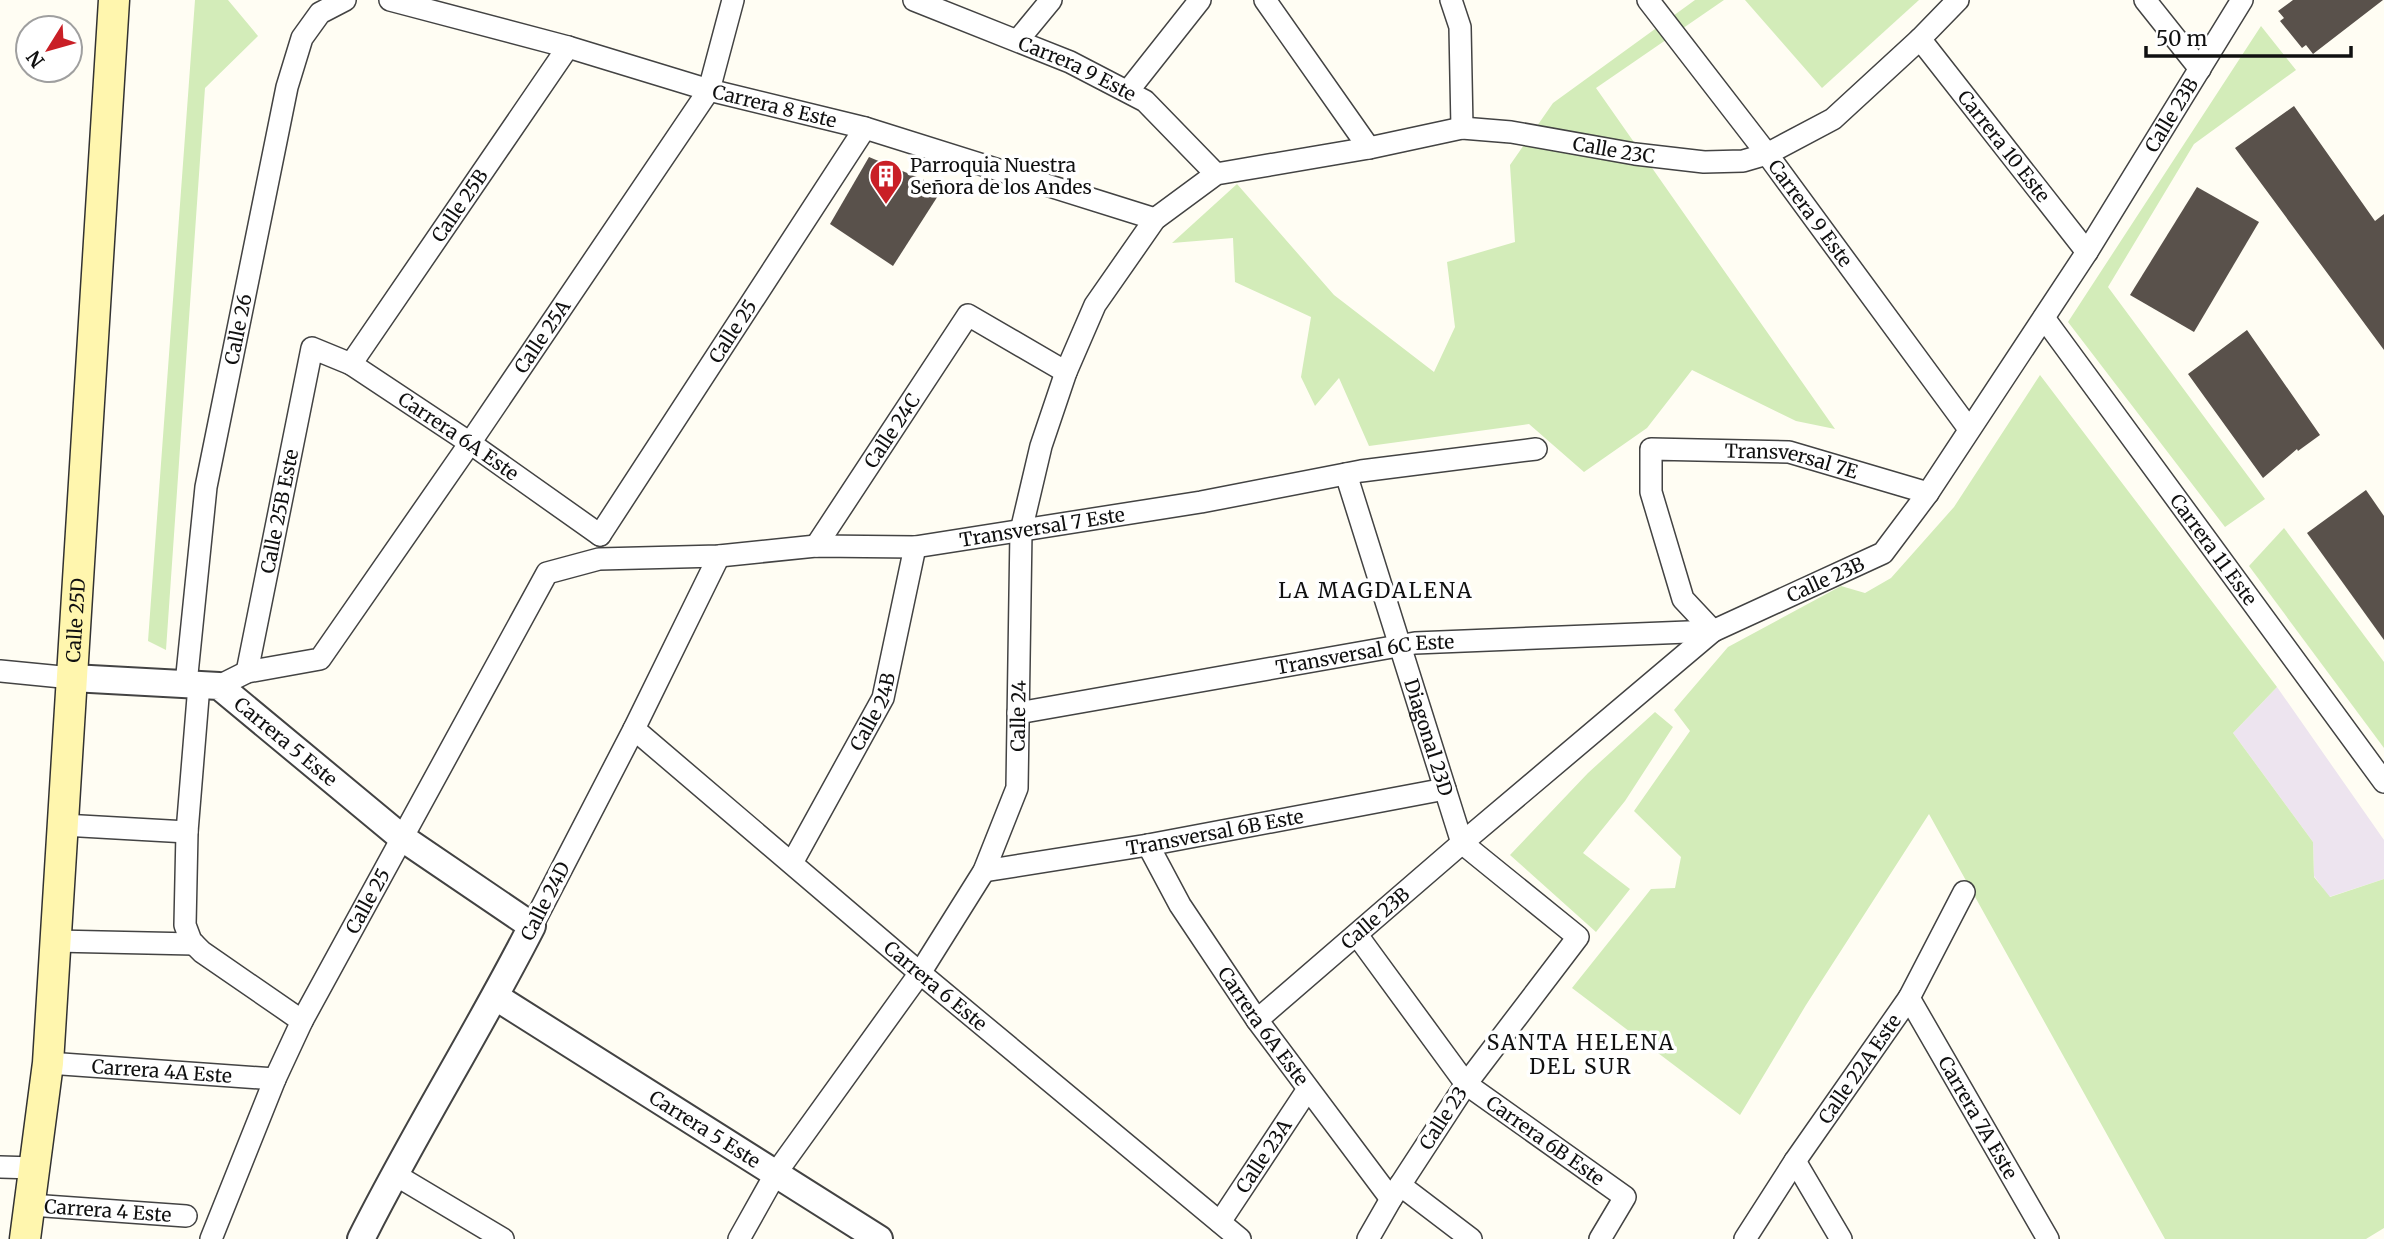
<svg xmlns="http://www.w3.org/2000/svg" width="2384" height="1239" font-family="Merriweather,serif">
	<style>
		.industrial { fill: #ede4ef }
		.green { fill: #d3ecb9 }
		.building { fill: #59514b }
		.lines { fill: none; stroke-linecap: round; stroke-linejoin: round }
		.minor-casing { stroke: #434343; stroke-width: 24 }
		.tertiary-casing { stroke: #434343; stroke-width: 30 }
		.secondary-casing { stroke: #323232; stroke-width: 33 }
		.minor { stroke: #fff; stroke-width: 21 }
		.tertiary { stroke: #fff; stroke-width: 26 }
		.secondary { stroke: #fff6ae; stroke-width: 30 }
		.labels { text-anchor: middle; stroke-width: 7; stroke-linejoin: round; paint-order: stroke }
		.street-label { font-size: 19px; fill: #101010; stroke: #fff }
		.poi-label { font-size: 19px; fill: #101010; stroke: #fff; text-anchor: start }
		.neighbourhood-label { font-size: 21px; letter-spacing: 2px; fill: #101010; stroke: #fff }
	</style>
	<rect width="100%" height="100%" fill="#fffdf3"/>
	<polygon class="industrial" points="2277,687 2384,840 2384,879 2329,897 2314,876 2313,842 2233,733"/>
	<g class="green">
		<polygon points="195,0 228,0 258,36 205,88 166,650 148,641"/>
		<polygon points="1695,0 1724,0 1596,88 1835,429 1796,421 1692,370 1647,428 1584,472 1529,424 1369,446 1339,378 1315,406 1301,377 1311,317 1235,282 1233,238 1172,243 1237,184 1334,295 1434,372 1455,327 1447,262 1515,242 1510,165 1553,103"/>
		<polygon points="1745,0 1919,0 1822,88"/>
		<polygon points="2261,26 2296,70 2194,144 2108,287 2265,499 2225,527 2068,322"/>
		<polygon points="2040,375 2277,687 2233,733 2313,842 2314,877 2330,897 2384,879 2384,1228 2366,1239 2165,1239 1929,814 1806,1005 1740,1115 1572,988 1651,889 1675,888 1681,857 1634,811 1690,731 1674,710 1728,647 1841,586 1865,593 1891,578 1954,507"/>
		<polygon points="2284,528 2384,662 2384,748 2249,566"/>
		<polygon points="1655,712 1673,727 1625,801 1583,853 1630,889 1596,932 1510,855 1588,773"/>
	</g>
	<g class="building">
		<polygon points="2293,0 2383,0 2313,54 2306,45 2302,48 2280,21 2284,18 2278,11"/>
		<polygon points="2294,106 2375,221 2384,214 2384,350 2235,148"/>
		<polygon points="869,157 943,188 893,266 830,224"/>
		<polygon points="2197,187 2259,222 2194,332 2130,295"/>
		<polygon points="2247,330 2320,435 2298,451 2297,449 2263,478 2188,374"/>
		<polygon points="2366,490 2384,516 2384,640 2307,533"/>
	</g>
	<g class="lines">
		<defs>
			<g id="minor">
				<path id="s1" d="M390 0 568 47 709 90 865 128 1155 219"/>
				<path id="s2" d="M914 0 1070 62 1145 101 1216 174"/>
				<polyline points="1265,0 1369,148"/>
				<polyline points="1451,0 1460,27 1462,128"/>
				<path id="s3" d="M1648 0 1767 154 1969 429"/>
				<polyline points="2145,0 2200,69"/>
				<path id="s4" d="M1920 39 2087 252"/>
				<polyline points="1018,40 1051,0"/>
				<polyline points="1128,91 1200,0"/>
				<path id="s5" d="M2044 318 2384 782"/>
				<path id="s6" d="M351 364 568 47"/>
				<path id="s7" d="M1346 474 1462 843 1578 937 1466 1084 1391 1199 1368 1239"/>
				<path id="s8" d="M600 535 865 128"/>
				<path id="s9" d="M816 546 968 315 1066 372"/>
				<path id="s10" d="M1713 631 1683 599 1651 492V449L1789 452 1928 493"/>
				<polyline points="0,671 72,678"/>
				<path id="s11" d="M247 672 312 348 351 364 470 443 600 535"/>
				<path id="s12" d="M186 684 206 487 287 87 302 38 320 13 345 0"/>
				<polyline points="199,685 187,832 185,925 191,941 202,952 302,1021"/>
				<path id="s13" d="M219 686 247 672 320 659 470 443 709 90 733 0"/>
				<path id="s14" d="M1018 713 1415 643 1713 631"/>
				<path id="s15" d="M634 729 920 973 1240 1239"/>
				<polyline points="63,825 187,832"/>
				<path id="s16" d="M1148 845 1180 905 1257 1020 1391 1199"/>
				<path id="s17" d="M792 863 883 698 915 547"/>
				<path id="s18" d="M984 871 1148 845 1445 789"/>
				<polyline points="532,926 634,729 719,556"/>
				<path id="s19" d="M1357 935 1466 1084 1625 1197 1600 1239"/>
				<polyline points="55,941 194,944"/>
				<path id="s20" d="M1909 998 2048 1239"/>
				<path id="s21" d="M1257 1020 1462 843 1713 631 1883 553 1928 493 2087 252 2242 0"/>
				<path id="s22" d="M48 1063 275 1079"/>
				<polyline points="1795,1161 1841,1239"/>
				<polyline points="0,1167 35,1168"/>
				<polyline points="394,1174 503,1239"/>
				<polyline points="1400,1185 1471,1239"/>
				<path id="s23" d="M31 1205 186 1216"/>
				<path id="s24" d="M1220 1222 1308 1089"/>
				<path id="s25" d="M211 1239 275 1079 302 1021 547 573 599 559 719 556 816 546 915 547 1201 502 1361 471 1536 449"/>
				<path id="s26" d="M739 1239 776 1173 920 973 984 871 1017 788 1021 531 1041 446 1066 372 1095 305 1155 219 1216 174 1369 148 1462 128 1511 132 1635 154 1704 162 1743 161 1767 154 1833 119 1920 39 1958 0"/>
				<path id="s27" d="M1745 1239 1795 1161 1909 998 1964 892"/>
			</g>
			<g id="tertiary">
				<path id="s28" d="M72 678 219 686 401 837 532 926C478 1032 414 1133 361 1239"/>
				<path id="s29" d="M496 997 879 1239"/>
			</g>
			<g id="secondary">
				<path id="s30" d="M25 1239 48 1063 114 0"/>
			</g>
		</defs>
		<use href="#minor" class="minor-casing"/>
		<use href="#tertiary" class="tertiary-casing"/>
		<use href="#secondary" class="secondary-casing"/>
		<use href="#minor" class="minor"/>
		<use href="#tertiary" class="tertiary"/>
		<use href="#secondary" class="secondary"/>
	</g>
	<defs>
		<symbol id="building-pin" viewBox="-11 -11 22 30"><path d="M0 17L-7.5 6A9.5 9.5 0 1 1 7.5 6Z" fill="#c91f26" stroke="#fff"/><path d="M-4-6H4V6H1V3H-1V6H-4ZM-2.5-4.3h1.7v1.8h-1.7ZM.8-4.3h1.7v1.8H.8ZM-2.5-1h1.7V.8h-1.7ZM.8-1h1.7V.8H.8Z" fill="#fff"/></symbol>
	</defs>
	<g fill-rule="evenodd">
		<use href="#building-pin" x="867" y="157" width="38" height="52"/>
	</g>
	<g class="labels">
		<g class="street-label">
			<text dy="7" stroke="none"><textPath href="#s2" startOffset="177">Carrera 9 Este</textPath></text>
			<text dy="7" stroke="none"><textPath href="#s1" startOffset="399">Carrera 8 Este</textPath></text>
			<text dy="7" stroke="none"><textPath href="#s21" startOffset="1311">Calle 23B</textPath></text>
			<text dy="7" stroke="none"><textPath href="#s4" startOffset="136">Carrera 10 Este</textPath></text>
			<text dy="7" stroke="none"><textPath href="#s26" startOffset="1612">Calle 23C</textPath></text>
			<text dy="7" stroke="none"><textPath href="#s6" startOffset="192">Calle 25B</textPath></text>
			<text dy="7" stroke="none"><textPath href="#s3" startOffset="268">Carrera 9 Este</textPath></text>
			<text dy="7" stroke="none"><textPath href="#s12" startOffset="359">Calle 26</textPath></text>
			<text dy="7" stroke="none"><textPath href="#s8" startOffset="243">Calle 25</textPath></text>
			<text dy="7" stroke="none"><textPath href="#s13" startOffset="497">Calle 25A</textPath></text>
			<text dy="7" stroke="none"><textPath href="#s9" startOffset="138">Calle 24C</textPath></text>
			<text dy="7" stroke="none"><textPath href="#s11" startOffset="502">Carrera 6A Este</textPath></text>
			<text dy="7" stroke="none"><textPath href="#s10" startOffset="340">Transversal 7E</textPath></text>
			<text dy="7" stroke="none"><textPath href="#s11" startOffset="164">Calle 25B Este</textPath></text>
			<text dy="7" stroke="none"><textPath href="#s25" startOffset="1246">Transversal 7 Este</textPath></text>
			<text dy="7" stroke="none"><textPath href="#s5" startOffset="287">Carrera 11 Este</textPath></text>
			<text dy="7" stroke="none"><textPath href="#s21" startOffset="723">Calle 23B</textPath></text>
			<text dy="7" stroke="none"><textPath href="#s30" startOffset="621">Calle 25D</textPath></text>
			<text dy="7" stroke="none"><textPath href="#s14" startOffset="352">Transversal 6C Este</textPath></text>
			<text dy="7" stroke="none"><textPath href="#s17" startOffset="172">Calle 24B</textPath></text>
			<text dy="7" stroke="none"><textPath href="#s26" startOffset="604">Calle 24</textPath></text>
			<text dy="7" stroke="none"><textPath href="#s7" startOffset="276">Diagonal 23D</textPath></text>
			<text dy="7" stroke="none"><textPath href="#s28" startOffset="234">Carrera 5 Este</textPath></text>
			<text dy="7" stroke="none"><textPath href="#s18" startOffset="234">Transversal 6B Este</textPath></text>
			<text dy="7" stroke="none"><textPath href="#s25" startOffset="373">Calle 25</textPath></text>
			<text transform="translate(545 901) rotate(-63)" y="7">Calle 24D</text>
			<text dy="7" stroke="none"><textPath href="#s21" startOffset="156">Calle 23B</textPath></text>
			<text dy="7" stroke="none"><textPath href="#s15" startOffset="396">Carrera 6 Este</textPath></text>
			<text dy="7" stroke="none"><textPath href="#s16" startOffset="215">Carrera 6A Este</textPath></text>
			<text dy="7" stroke="none"><textPath href="#s27" startOffset="205">Calle 22A Este</textPath></text>
			<text dy="7" stroke="none"><textPath href="#s22" startOffset="114">Carrera 4A Este</textPath></text>
			<text transform="translate(1443 1118) rotate(-57)" y="7">Calle 23</text>
			<text dy="7" stroke="none"><textPath href="#s20" startOffset="138">Carrera 7A Este</textPath></text>
			<text dy="7" stroke="none"><textPath href="#s29" startOffset="247">Carrera 5 Este</textPath></text>
			<text dy="7" stroke="none"><textPath href="#s19" startOffset="282">Carrera 6B Este</textPath></text>
			<text dy="7" stroke="none"><textPath href="#s24" startOffset="79">Calle 23A</textPath></text>
			<text dy="7" stroke="none"><textPath href="#s23" startOffset="77">Carrera 4 Este</textPath></text>
		</g>
		<g class="poi-label">
			<text x="910" y="172">Parroquia Nuestra<tspan x="910" dy="22">Señora de los Andes</tspan></text>
		</g>
		<g class="neighbourhood-label">
			<text x="1376" y="598">LA MAGDALENA</text>
			<text x="1581" y="1050">SANTA HELENA<tspan x="1581" dy="24">DEL SUR</tspan></text>
		</g>
	</g>
	<g transform="translate(49 49) rotate(233)"><circle r="33" fill="#ffffff" stroke="#9f9f9f" stroke-width="2"/>
	<path d="M0-5L12 26L0 18L-12 26Z" fill="#c91f26"/>
	<text y="-10" font-size="19" font-weight="bold" text-anchor="middle" fill="#101010">N</text>
	</g>
	<path d="M2146 46v10h205v-10" fill="none" stroke="#101010" stroke-width="3.5"/>
	<text x="2156" y="46" font-size="21" fill="#101010" stroke="#ffffff" stroke-width="5" paint-order="stroke">50 m</text>
</svg>
